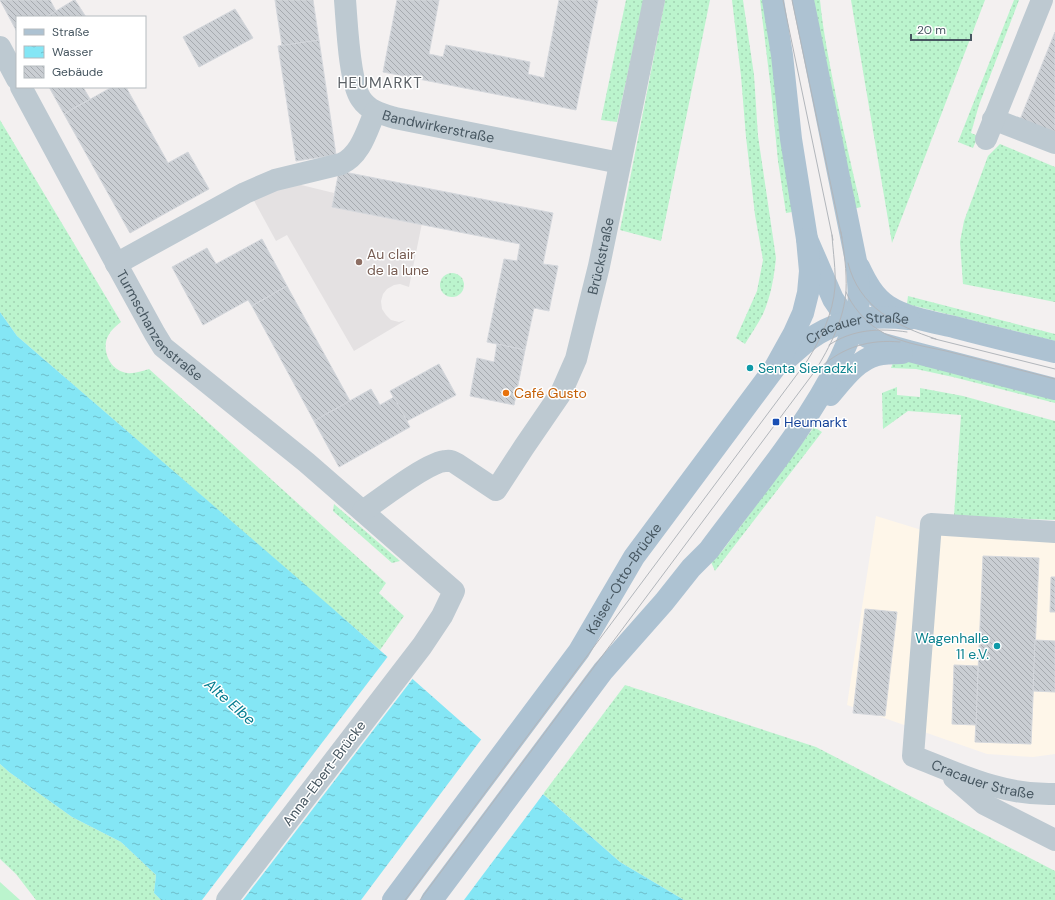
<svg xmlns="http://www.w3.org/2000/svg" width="1055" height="900" font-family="'DM Sans',sans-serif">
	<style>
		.commercial { fill: #fef6e9 }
		.education { fill: #e4e1e2 }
		.grass { fill: url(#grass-dots) }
		.park { fill: #bbf4cd }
		.water { fill: url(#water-ripples) }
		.pier { fill: #f3f0f0 }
		.building { fill: url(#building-back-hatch); stroke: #d4d7dc }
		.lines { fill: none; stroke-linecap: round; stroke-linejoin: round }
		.minor { stroke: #bdc9d1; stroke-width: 22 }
		.major { stroke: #adc2d2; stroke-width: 22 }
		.tram { stroke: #b2b6bb; stroke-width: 1 }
		.education-dot { fill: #8d6e63; stroke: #fff; stroke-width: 1.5 }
		.culture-dot { fill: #0f9aa8; stroke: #fff; stroke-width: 1.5 }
		.food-dot { fill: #e8710a; stroke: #fff; stroke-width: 1.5 }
		.transit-dot { fill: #1a4fb4; stroke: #fff; stroke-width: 1.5 }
		.labels { text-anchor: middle; stroke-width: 3; stroke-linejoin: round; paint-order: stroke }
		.street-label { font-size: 14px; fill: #465660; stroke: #fff }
		.education-label { font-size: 14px; fill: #785e54; stroke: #fff; text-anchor: start }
		.culture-label { font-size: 14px; fill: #0d838f; stroke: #fff; text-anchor: start }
		.food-label { font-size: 14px; fill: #c56008; stroke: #fff; text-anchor: start }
		.transit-label { font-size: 14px; fill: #164399; stroke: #fff; text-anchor: start }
		.neighbourhood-label { font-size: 15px; letter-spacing: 1px; fill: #5c6166; stroke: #fff }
		.water-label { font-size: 15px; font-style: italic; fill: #047c8f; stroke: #fff }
	</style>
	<defs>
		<pattern id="grass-dots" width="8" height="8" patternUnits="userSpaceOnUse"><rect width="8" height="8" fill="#bbf4cd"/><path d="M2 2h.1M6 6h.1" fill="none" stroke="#a2d3b3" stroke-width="1.8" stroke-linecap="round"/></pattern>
		<pattern id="water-ripples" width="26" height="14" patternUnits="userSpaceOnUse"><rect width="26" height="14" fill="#84e6f5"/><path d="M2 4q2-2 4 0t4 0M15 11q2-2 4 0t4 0" fill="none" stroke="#6ebdca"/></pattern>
		<pattern id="building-back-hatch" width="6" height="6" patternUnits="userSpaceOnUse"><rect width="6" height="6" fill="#caced3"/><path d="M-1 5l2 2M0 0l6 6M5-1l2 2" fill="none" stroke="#a6aaaf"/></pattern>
	</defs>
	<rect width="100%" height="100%" fill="#f3f0f0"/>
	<polygon class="commercial" points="876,516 925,531 1055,542 1055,754 1033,757 987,754 847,705"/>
	<polygon class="education" points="382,179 429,189 409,287 400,284 394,285 387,289 383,294 381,301 382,309 386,315 391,320 399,322 406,320 354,351 287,235 276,241 252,197 289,182 334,193 332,207 374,215"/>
	<g class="grass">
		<polygon points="626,0 644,0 617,122 601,120"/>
		<polygon points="665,0 710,0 661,241 620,230"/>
		<path d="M732 0H743L754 75 758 136 776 258C774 277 771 296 763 314 758 324 751 334 745 344L736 338 757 291 763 260 755 215 746 137 741 76Z"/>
		<polygon points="760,0 766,0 792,212 786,213 778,161 771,90"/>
		<path d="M814 0H820C823 32 830 65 836 96 844 133 852 170 861 207L853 209 816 15Z"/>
		<polygon points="851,0 985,0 892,243"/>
		<polygon points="1014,0 1019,0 979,105 971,133 978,136 973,148 958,142"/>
		<path d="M0 120 121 322C116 326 111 330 108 336 101 350 110 371 127 373 134 374 142 371 149 369L386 583 379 593 404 616 380 650 17 336 0 312Z"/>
		<polygon points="1000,144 1055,167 1055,302 963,284 960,242 964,221 988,156"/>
		<circle cx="452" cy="285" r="12"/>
		<polygon points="908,296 1055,334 1055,341 907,304"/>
		<polygon points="894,360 917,361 1055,394 1055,403 953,377 916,369 891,368"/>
		<polygon points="897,387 897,395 920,397 920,388 963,396 1055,421 1055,520 954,516 961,415 908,411 883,429 882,393"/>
		<polygon points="814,427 822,432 715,571 711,562 723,550"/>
		<polygon points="334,504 400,561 392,563 333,511"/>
		<polygon points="625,685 816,747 1055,871 1055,900 684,900 620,862 543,794"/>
		<polygon points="0,764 9,772 72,817 121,842 156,875 154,893 161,900 36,900 16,874 0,859"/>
	</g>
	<polygon class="park" points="0,882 20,900 0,900"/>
	<polygon class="water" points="0,312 17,336 331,607 620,862 684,900 161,900 154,893 156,875 121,842 72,817 9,772 0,764"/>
	<g class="pier">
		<polygon points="389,655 414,677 243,900 202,900"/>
		<polygon points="483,737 544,793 464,900 361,900"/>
	</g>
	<g class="building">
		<polygon points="0,0 50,0 56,11 46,17 17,17 17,32"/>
		<polygon points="75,0 86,17 46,17 74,0"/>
		<polygon points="275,0 313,0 319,40 282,46"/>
		<polygon points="397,0 439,0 429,54 443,57 446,45 530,62 528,74 544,78 559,0 598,0 576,110 383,72"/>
		<polygon points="235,9 253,38 199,67 183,37"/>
		<polygon points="1055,32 1055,132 1019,122"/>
		<polygon points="319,40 336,155 296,161 278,46"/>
		<polygon points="49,87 83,87 90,99 64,114"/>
		<polygon points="112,87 126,87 168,163 188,152 209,189 130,233 64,114"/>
		<polygon points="339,171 553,213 543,264 558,266 549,311 534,308 525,350 487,342 504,259 517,261 520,244 332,207"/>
		<polygon points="262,239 287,286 252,306 248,300 203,325 172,267 207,248 216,264"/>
		<polygon points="287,286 350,401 314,421 252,306"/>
		<polygon points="497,344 525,350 514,405 470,396 477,358 494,362"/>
		<polygon points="439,364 456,395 407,421 390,391"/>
		<polygon points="371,389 380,405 394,397 410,427 339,467 314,421"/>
		<polygon points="983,556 1039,558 1031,744 975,742"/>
		<polygon points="1051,577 1055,577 1055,612 1050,612"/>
		<polygon points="865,609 897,612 885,716 853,713"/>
		<polygon points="1035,640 1055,641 1055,692 1033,691"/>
		<polygon points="954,665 978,666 976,725 952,724"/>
	</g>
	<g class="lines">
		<g class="minor">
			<path id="s1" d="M345 0C347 23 349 82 361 99 369 111 382 114 395 118L620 163"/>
			<polyline points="0,47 17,79"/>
			<path id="s2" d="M21 87 111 254 155 334 163 347 306 462 454 591 442 616 422 646 227 900"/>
			<polyline points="993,119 1055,143"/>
			<polyline points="986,139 1042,0"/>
			<path d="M116 264 245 193 275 180 341 164C361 155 367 130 375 112"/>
			<path id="s3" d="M363 511C379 500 429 461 446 461 450 460 454 462 457 464L496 490 524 447 561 393 576 359 599 266 654 0"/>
			<path id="s4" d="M1055 532 931 524 913 756C959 774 1003 796 1055 794"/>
			<polyline points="954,778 984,804 1055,840"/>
		</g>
		<g class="major">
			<polyline points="773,0 782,55 791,139 807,239 833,299 848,321 867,337 880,343 909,351 1055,389"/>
			<path d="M859 267C866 282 874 297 888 306 907 318 932 322 954 327 988 336 1021 344 1055 352"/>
			<path id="s5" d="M784 361C793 354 801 346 810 339 839 318 875 315 909 319"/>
			<path d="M830 395C843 380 857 360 877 355 885 353 894 353 902 353"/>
			<path id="s6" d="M393 900 579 651 634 557 774 369 794 333 803 313 808 293 810 271 807 239"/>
			<path d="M432 900 603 671 664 602 691 568 709 550C754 489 807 427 840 359 847 344 855 326 858 310 860 294 858 277 856 261L803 0"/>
		</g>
		<g class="tram">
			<polyline points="783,0 833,240"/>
			<polyline points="792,0 842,238"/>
			<path d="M848 263C859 307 896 326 936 339"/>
			<path d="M846 292C852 306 864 320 877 329 896 342 923 346 946 351 982 360 1019 370 1055 379"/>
			<polyline points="931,338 1055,369"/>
			<path d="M829 345C853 329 880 328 907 332"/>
			<path d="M821 367C843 347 870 339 900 342"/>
			<path d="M405 900 807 361C821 339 833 313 835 287 836 270 833 252 832 235"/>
			<path d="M420 900 815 371C830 347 844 319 846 291 847 271 844 251 841 232"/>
		</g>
	</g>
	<circle class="education-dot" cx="359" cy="262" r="4"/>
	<g class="culture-dot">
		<circle cx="750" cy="368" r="4"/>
		<circle cx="997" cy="646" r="4"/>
	</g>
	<circle class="food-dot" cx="506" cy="393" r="4"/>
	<rect class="transit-dot" x="772" y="418" width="8" height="8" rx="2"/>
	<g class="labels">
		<g class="street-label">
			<text dy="5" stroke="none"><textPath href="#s1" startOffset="185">Bandwirkerstraße</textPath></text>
			<text dy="5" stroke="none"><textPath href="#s3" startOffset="416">Brückstraße</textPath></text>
			<text dy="5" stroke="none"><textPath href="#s2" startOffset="277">Turmschanzenstraße</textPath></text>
			<text dy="5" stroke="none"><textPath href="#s5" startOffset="84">Cracauer Straße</textPath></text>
			<text dy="5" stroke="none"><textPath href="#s6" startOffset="396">Kaiser-Otto-Brücke</textPath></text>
			<text transform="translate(324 773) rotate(-53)" y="5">Anna-Ebert-Brücke</text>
			<text dy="5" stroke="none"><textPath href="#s4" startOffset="431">Cracauer Straße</textPath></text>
		</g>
		<g class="education-label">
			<text x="367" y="259">Au clair<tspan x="367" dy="16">de la lune</tspan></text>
		</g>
		<g class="culture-label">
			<text x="758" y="373">Senta Sieradzki</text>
			<text x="989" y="643" text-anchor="end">Wagenhalle<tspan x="989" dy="16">11 e.V.</tspan></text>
		</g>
		<g class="food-label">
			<text x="514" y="398">Café Gusto</text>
		</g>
		<g class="transit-label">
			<text x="784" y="427">Heumarkt</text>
		</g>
		<g class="neighbourhood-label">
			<text x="380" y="88">HEUMARKT</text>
		</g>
		<g class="water-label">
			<text transform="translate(230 702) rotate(41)" y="5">Alte Elbe</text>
		</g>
	</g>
	<rect x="16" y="16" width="130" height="72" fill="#ffffff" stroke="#b5bbbf"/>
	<rect x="24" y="29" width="20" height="6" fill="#adc2d2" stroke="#b5bbbf"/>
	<text x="52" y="36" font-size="12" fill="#465660">Straße</text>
	<rect x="24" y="46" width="20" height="12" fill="url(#water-ripples)" stroke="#b5bbbf"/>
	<text x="52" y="56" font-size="12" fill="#465660">Wasser</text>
	<rect x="24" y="66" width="20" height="12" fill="url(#building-back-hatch)" stroke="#b5bbbf"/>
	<text x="52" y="76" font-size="12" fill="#465660">Gebäude</text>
	<path d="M911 34v6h60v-6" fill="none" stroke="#465660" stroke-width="2"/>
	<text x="917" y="34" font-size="12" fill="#465660" stroke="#ffffff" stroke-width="3" paint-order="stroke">20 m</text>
</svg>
